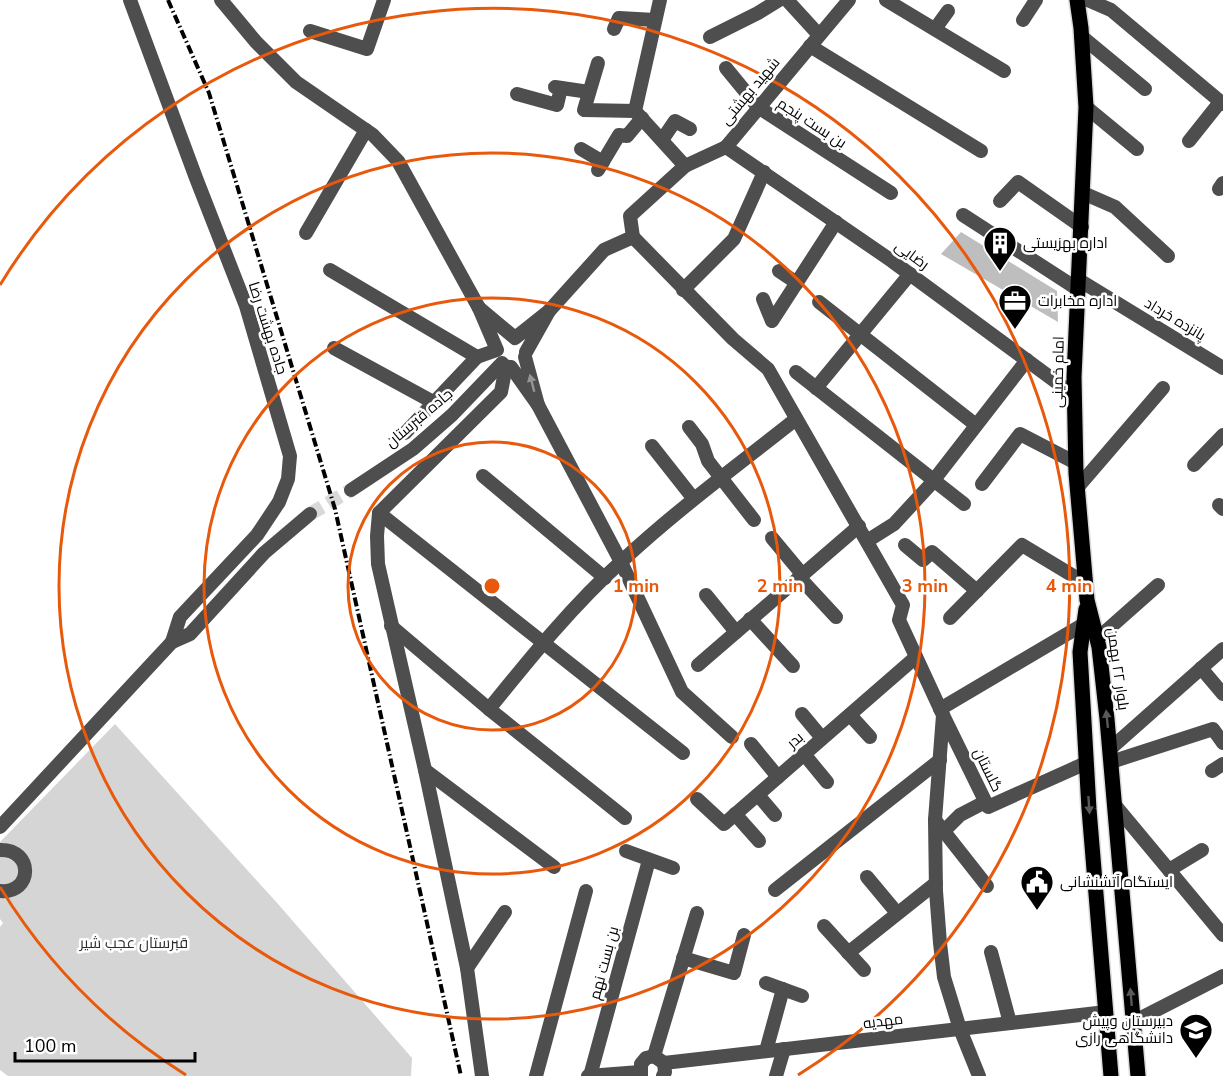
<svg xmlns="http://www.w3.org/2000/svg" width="1223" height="1076" font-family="'Nunito Sans',Cairo,sans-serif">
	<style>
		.green { fill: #d5d5d5 }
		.building { fill: #bebebe }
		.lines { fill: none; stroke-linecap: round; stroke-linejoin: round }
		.minor-tunnel { stroke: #d9d9d9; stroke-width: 14; stroke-dasharray: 14 7; stroke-linecap: butt }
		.major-casing { stroke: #dbdbdb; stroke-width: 18 }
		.minor { stroke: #4e4e4e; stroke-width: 14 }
		.major { stroke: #000; stroke-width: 15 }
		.rail { stroke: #000; stroke-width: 4; stroke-dasharray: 9 3 1.5 3; stroke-linecap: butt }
		.oneway { fill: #959595 }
		.oneway2 { fill: #595959 }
		.ring { fill: none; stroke: #e8590c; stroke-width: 3 }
		.labels { text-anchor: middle; stroke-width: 5; stroke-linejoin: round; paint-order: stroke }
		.street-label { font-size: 15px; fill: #000; stroke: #fff }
		.poi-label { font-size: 15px; fill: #000; stroke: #fff; text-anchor: start }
		.park-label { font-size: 15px; fill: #2c2c2c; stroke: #fff }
		.centre { fill: #e8590c; stroke: #fff; stroke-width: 3 }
		.ring-label { font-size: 18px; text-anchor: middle; font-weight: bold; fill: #e8590c; stroke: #fff; stroke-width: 5; stroke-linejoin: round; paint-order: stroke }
	</style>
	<rect width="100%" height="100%" fill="#fff"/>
	<polygon class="green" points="115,724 278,904 412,1058 411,1076 8,1076 0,1070 0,927 3,923 0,919 0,842"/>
	<polygon class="building" points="961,232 1057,291 1058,322 941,254"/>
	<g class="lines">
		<polyline class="minor-tunnel" points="310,514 351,490"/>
		<defs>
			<g id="major">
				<polyline points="1077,0 1081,28 1086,107 1074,377 1076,473 1087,600 1099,647 1107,719 1138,1076"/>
				<polyline points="1086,609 1080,652 1089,809 1111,1076"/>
			</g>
		</defs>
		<use href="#major" class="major-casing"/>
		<g class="minor">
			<polyline points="130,0 196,178 246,306 290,456 288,479 279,502 257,535 180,617 172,642"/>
			<polyline points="221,0 256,42 296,82 373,135 398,161 479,308"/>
			<polyline points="660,0 635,111 685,166"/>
			<polyline points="787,0 819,35"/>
			<polyline points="886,0 1004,71"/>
			<polyline points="1088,0 1111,10 1223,104"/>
			<polyline points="1023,20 1036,0"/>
			<polyline points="614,29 619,18 655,20"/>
			<polyline points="935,29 948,11"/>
			<polyline points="310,31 367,49 384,0"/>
			<polyline points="1081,36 1145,89"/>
			<polyline points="710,37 758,13 779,0"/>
			<polyline points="810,46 981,151"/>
			<polyline points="598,63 584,110 635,111"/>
			<polyline points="726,68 758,107 891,193"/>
			<polyline points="555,87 589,92"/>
			<polyline points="517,94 557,105 561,88"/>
			<polyline points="1086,107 1137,149"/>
			<polyline points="662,140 675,121 690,129"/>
			<polyline points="1189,141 1220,102"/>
			<polyline points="726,147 892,261 1074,395"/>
			<polyline points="581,149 603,162"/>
			<polyline points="598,170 619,135 627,136 642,118"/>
			<polyline points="1219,189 1223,183"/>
			<polyline points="1083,193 1115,207 1168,256"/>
			<polyline points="1000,201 1018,182 1082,227"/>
			<polyline points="963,215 1079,290"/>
			<polyline points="306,233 366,130"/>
			<polyline points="633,237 733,339 768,369 903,605 899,620 943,715 935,820 936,891 940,943 944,977 960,1029 979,1076"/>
			<polyline points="330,270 477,357"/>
			<polyline points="779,271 797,283"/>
			<polyline points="1079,280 1223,368"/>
			<polyline points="683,290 734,239 764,172"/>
			<polyline points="763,299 772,321 836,222"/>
			<polyline points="819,302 976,425"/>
			<polyline points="549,311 604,250 633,237 630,216 685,166 726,147 849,0"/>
			<polyline points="334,348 433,402"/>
			<polyline points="511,367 538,405 525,357"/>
			<polyline points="796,372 964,504"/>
			<polyline points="816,388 910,274"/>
			<polyline points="538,405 621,562 682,692 732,737"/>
			<polyline points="689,427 702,444 708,461 754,520"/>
			<polyline points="405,433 477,357 497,350 479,308 515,338 549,311 526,352"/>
			<polyline points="652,446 693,498"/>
			<polyline points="1194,465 1223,435"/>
			<polyline points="483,476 605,578"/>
			<polyline points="982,484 1020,434 1076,463"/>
			<polyline points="1077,488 1163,388"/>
			<polyline points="351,490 413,449 452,415 502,363"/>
			<polyline points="1219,505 1223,509"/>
			<polyline points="379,513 683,753"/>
			<polyline points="772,538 802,574"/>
			<polyline points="867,541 894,524 930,485 1027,360"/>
			<polyline points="905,545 923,560 932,552 977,591"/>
			<polyline points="799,577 836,617"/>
			<polyline points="706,595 736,632"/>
			<polyline points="950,618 1022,545 1085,583"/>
			<polyline points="750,619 793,666"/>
			<polyline points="391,626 489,709 625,818"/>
			<polyline points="1097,639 1158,585"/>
			<polyline points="698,665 859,526"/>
			<polyline points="1201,668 1223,694"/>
			<path d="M489 709C531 657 573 605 623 560 678 509 738 465 796 419"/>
			<polyline points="940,709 1084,624"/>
			<polyline points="802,714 822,738"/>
			<polyline points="850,715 870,737"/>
			<polyline points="943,715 988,807 1086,763"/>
			<polyline points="751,744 778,777"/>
			<polyline points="1110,749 1223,649"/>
			<polyline points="804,754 827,782"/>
			<polyline points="1111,762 1213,729 1223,743"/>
			<polyline points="425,770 554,867"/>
			<polyline points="1212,771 1223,764"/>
			<polyline points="758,795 775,815"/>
			<polyline points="697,799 724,824 916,657"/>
			<polyline points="1114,804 1223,935"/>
			<polyline points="735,814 759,841"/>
			<polyline points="935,820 987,886"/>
			<polyline points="0,827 172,642 190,634 264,553 310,514"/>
			<polyline points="944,831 960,815 985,802"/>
			<path d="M0 850C34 849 33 894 0 891"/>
			<polyline points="626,851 673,868"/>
			<polyline points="1169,870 1202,850"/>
			<polyline points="867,877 897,913"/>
			<polyline points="775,890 940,760"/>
			<polyline points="824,926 864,970"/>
			<polyline points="991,952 1010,1023"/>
			<polyline points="848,953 936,883"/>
			<polyline points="683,958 734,973 744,935"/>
			<polyline points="467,968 505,912"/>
			<polyline points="766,983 802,996"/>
			<polyline points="1133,1022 1223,976"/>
			<polyline points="766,1051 783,989"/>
			<polyline points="654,1056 697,913"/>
			<polyline points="664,1063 1106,1012"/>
			<polyline points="482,1076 467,968 425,770 378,564 377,536 379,513 501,392 506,366"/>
			<polyline points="536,1076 586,891"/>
			<polyline points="588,1076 640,1072"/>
			<polyline points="590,1076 649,860"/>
			<polyline points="641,1076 641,1064 646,1058 654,1056 664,1063 665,1072 663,1076"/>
			<polyline points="776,1076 784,1049"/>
		</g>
		<use href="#major" class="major"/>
		<polyline class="rail" points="168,0 209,93 335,509 461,1076"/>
	</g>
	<defs><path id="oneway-solid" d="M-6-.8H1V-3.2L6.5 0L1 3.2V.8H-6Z" transform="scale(1.5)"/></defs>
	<use class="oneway" href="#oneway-solid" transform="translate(532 383) rotate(-105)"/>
	<g class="oneway2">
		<use href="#oneway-solid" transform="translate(1107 719) rotate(-96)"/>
		<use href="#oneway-solid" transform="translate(1089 805) rotate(86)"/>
		<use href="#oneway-solid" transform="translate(1131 997) rotate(-95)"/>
	</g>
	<g class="ring">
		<circle cx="492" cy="586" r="144"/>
		<circle cx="492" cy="586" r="288"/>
		<circle cx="492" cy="586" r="433"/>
		<path d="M186 1075A577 577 0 0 1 0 887M0 285A577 577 0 1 1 798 1075"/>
	</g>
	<defs>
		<symbol id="building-pin" viewBox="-11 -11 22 30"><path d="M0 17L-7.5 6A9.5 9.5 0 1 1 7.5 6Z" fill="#000" stroke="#fff"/><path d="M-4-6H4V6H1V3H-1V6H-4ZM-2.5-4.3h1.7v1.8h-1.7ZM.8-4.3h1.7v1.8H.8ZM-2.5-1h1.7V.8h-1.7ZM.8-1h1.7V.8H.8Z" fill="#fff"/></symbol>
		<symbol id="office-pin" viewBox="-11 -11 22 30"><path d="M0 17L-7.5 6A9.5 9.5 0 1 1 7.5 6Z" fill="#000" stroke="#fff"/><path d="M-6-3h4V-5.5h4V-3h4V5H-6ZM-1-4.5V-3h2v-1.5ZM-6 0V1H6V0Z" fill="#fff"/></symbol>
		<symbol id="civic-pin" viewBox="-11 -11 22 30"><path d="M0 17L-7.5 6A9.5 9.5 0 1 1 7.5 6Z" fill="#000" stroke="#fff"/><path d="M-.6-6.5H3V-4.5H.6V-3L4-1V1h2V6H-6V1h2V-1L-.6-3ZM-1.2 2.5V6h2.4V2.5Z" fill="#fff"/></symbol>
		<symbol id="school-pin" viewBox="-11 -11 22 30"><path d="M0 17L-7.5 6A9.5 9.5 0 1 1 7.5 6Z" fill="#000" stroke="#fff"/><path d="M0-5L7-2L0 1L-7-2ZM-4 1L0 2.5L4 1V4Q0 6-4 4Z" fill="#fff"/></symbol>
	</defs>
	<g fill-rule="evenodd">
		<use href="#building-pin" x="981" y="224" width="38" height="52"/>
		<use href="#office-pin" x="996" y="282" width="38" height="52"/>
		<use href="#civic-pin" x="1018" y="863" width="38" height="52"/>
		<use href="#school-pin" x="1177" y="1011" width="38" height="52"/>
	</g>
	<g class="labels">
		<g class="street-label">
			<text transform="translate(750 91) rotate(-50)" y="5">شهید بهشتی</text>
			<text transform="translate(812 123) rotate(33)" y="5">بن بست پنجم</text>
			<text transform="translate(912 255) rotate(36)" y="5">رضایی</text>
			<text transform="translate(1175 319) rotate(31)" y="5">پانزده خرداد</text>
			<text transform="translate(268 328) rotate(72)" y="5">جاده بهشت رضا</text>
			<text transform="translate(1058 372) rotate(-89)" y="5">امام خمینی</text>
			<text transform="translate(419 418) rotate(-40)" y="5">جاده قبرستان</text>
			<text transform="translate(1118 669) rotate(82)" y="5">بلوار ۲۲ بهمن</text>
			<text transform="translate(795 740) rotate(-41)" y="5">بدر</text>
			<text transform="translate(988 770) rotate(64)" y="5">گلستان</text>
			<text transform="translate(604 963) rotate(-75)" y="5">بن بست نهم</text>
			<text transform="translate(883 1021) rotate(-7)" y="5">مهدیه</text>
		</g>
		<g class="poi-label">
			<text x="1023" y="248">اداره بهزیستی</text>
			<text x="1038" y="306">اداره مخابرات</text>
			<text x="1060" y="887">ایستگاه آتشنشانی</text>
			<text x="1173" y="1026" text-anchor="end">دبیرستان وپیش<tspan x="1173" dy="17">دانشگاهی رازی</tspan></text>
		</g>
		<g class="park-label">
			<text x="134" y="948">قبرستان عجب شیر</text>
		</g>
	</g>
	<circle cx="492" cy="586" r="9" class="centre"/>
	<g class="ring-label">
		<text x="636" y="592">1 min</text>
		<text x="780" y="592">2 min</text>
		<text x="925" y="592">3 min</text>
		<text x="1069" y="592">4 min</text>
	</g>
	<path d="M15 1052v9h180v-9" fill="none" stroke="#000000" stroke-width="3"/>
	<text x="24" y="1052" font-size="18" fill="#000000" stroke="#ffffff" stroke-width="4.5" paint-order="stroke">100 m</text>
</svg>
